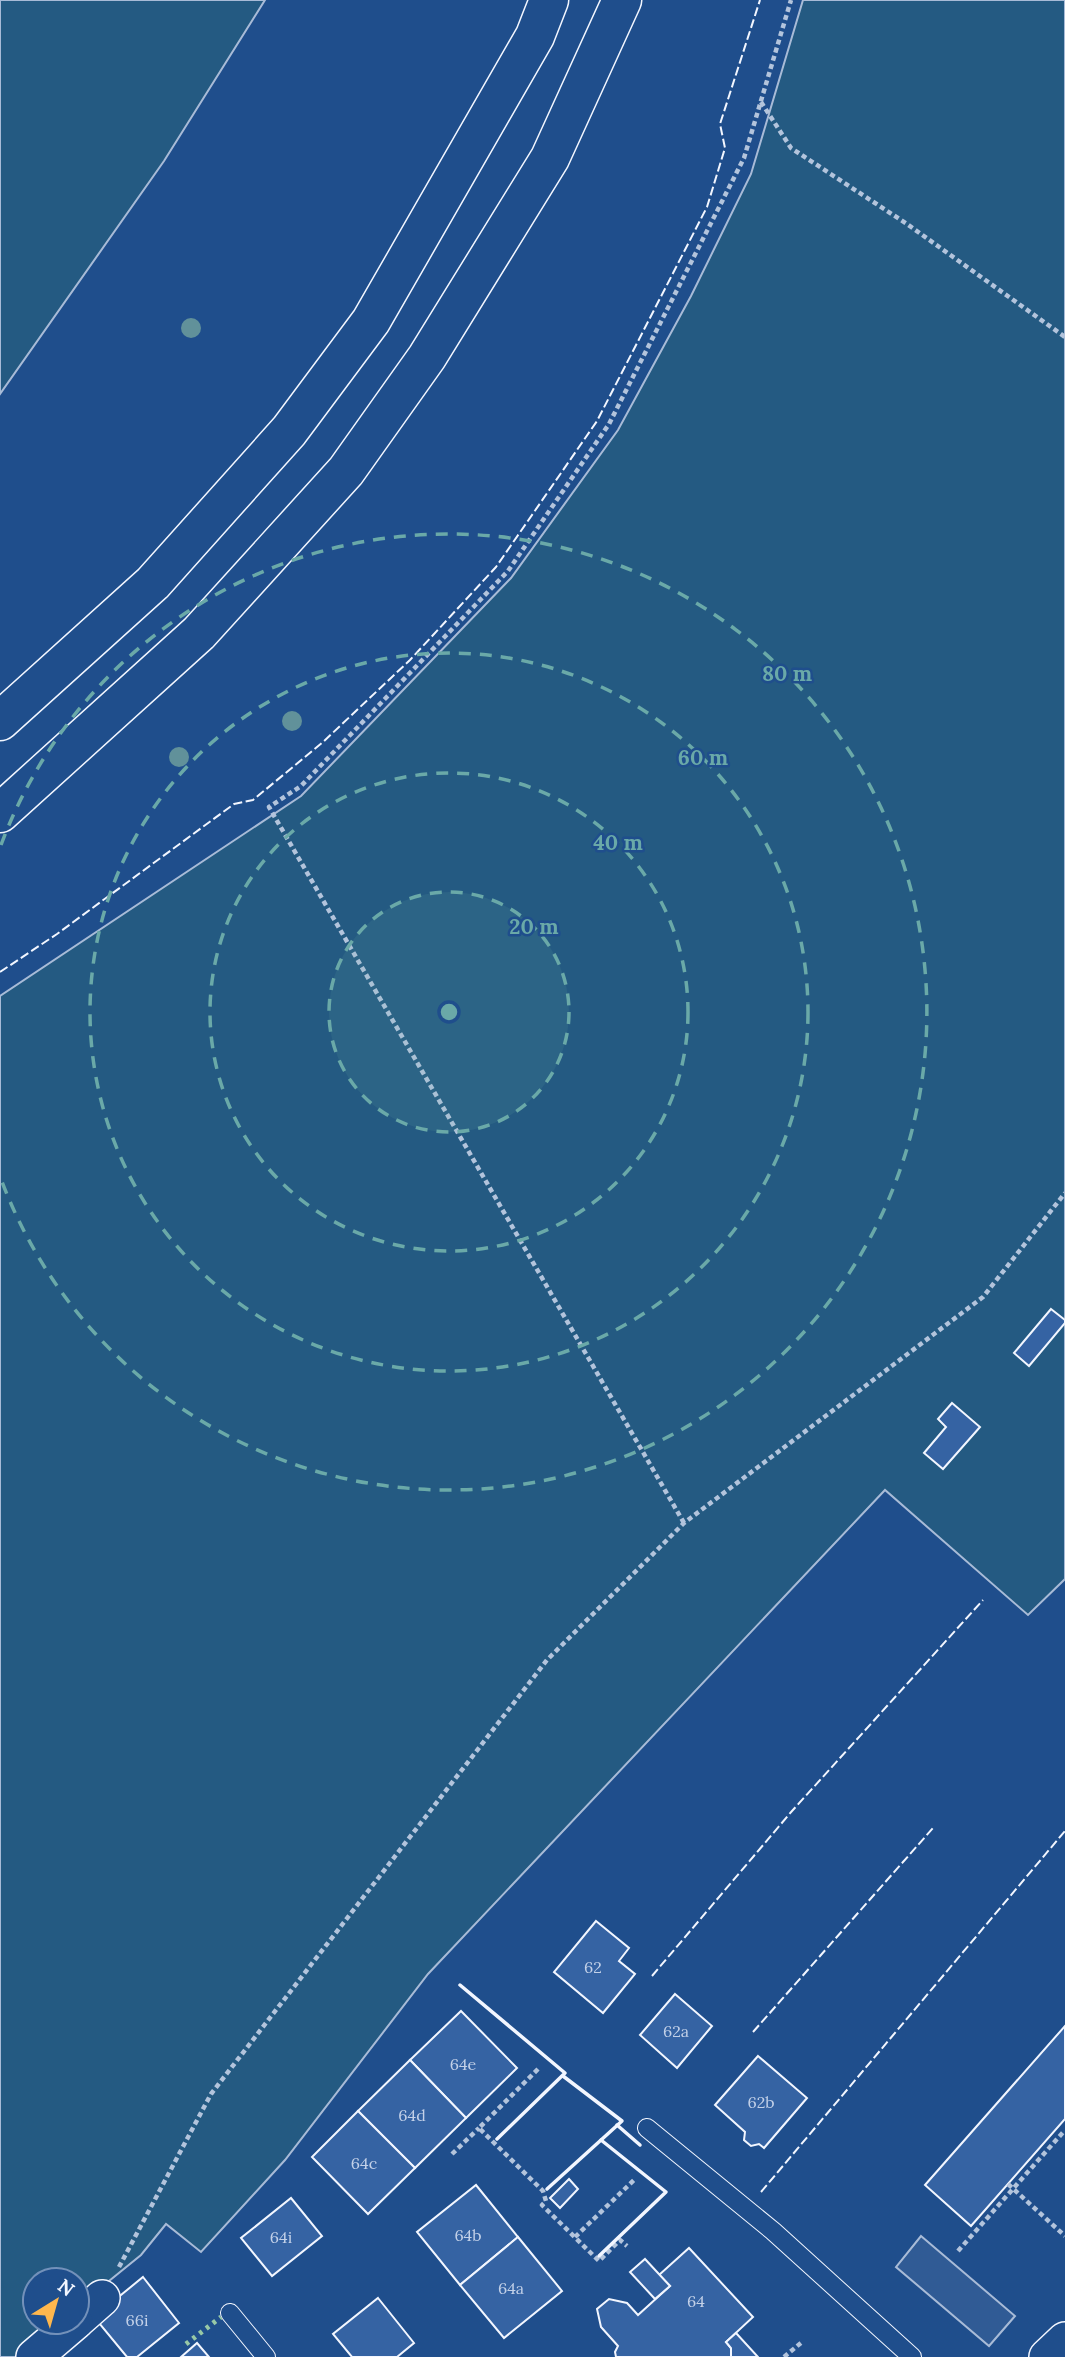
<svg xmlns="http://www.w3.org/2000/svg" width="1065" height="2357" font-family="Lora,serif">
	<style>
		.green { fill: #245a82; stroke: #a8bbd7; stroke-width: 2 }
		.parking { fill: #305b95; stroke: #a8bbd7; stroke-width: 2 }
		.building { fill: #3563a3; stroke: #f2f6ff; stroke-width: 2 }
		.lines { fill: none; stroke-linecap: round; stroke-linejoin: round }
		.lane-casing { stroke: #f2f6ff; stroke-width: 20 }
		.street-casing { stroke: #f2f6ff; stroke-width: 38 }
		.highway-casing { stroke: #f2f6ff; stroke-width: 41 }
		.path { stroke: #b3c4dc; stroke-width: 4.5; stroke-dasharray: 5 3.5; stroke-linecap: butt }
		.lane { stroke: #1f4e8c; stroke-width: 18 }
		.street { stroke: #1f4e8c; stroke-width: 35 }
		.highway { stroke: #1f4e8c; stroke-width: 38 }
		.hedge { stroke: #97c8a6; stroke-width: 5; stroke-dasharray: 3.5 5; stroke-linecap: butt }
		.fence { stroke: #f2f6ff; stroke-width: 2; stroke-dasharray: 9 3.5; stroke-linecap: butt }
		.wall { stroke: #f2f6ff; stroke-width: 3.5 }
		.tree { fill: #61919a }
		.ring { fill: none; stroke: #6aa9a8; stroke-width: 3.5; stroke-dasharray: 12 9 }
		.labels { text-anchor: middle; stroke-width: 5; stroke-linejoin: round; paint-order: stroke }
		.number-label { font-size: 16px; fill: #c3d1e8 }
		.centre { fill: #6aa9a8; stroke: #1f4e8c; stroke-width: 3.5 }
		.ring-label { font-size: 21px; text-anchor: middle; font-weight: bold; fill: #6aa9a8; stroke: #1f4e8c; stroke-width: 5; stroke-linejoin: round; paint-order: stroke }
	</style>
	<rect width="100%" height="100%" fill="#1f4e8c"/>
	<g class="green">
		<polygon points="0,0 265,0 164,161 0,394"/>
		<polygon points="803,0 1065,0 1065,1579 1028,1615 885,1490 428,1974 285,2160 201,2252 166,2224 141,2255 77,2307 77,2280 35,2280 35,2322 58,2322 15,2357 0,2357 0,996 301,796 511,578 618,430 691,296 751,174"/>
	</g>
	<polygon class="parking" points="921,2236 1015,2316 989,2346 896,2267"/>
	<g class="building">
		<polygon points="1051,1309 1065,1320 1065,1323 1029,1366 1014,1353"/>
		<polygon points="952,1403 980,1427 943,1469 924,1453 946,1427 938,1419"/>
		<polygon points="596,1921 629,1948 619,1961 635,1974 603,2013 554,1972"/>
		<polygon points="675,1994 712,2026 677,2068 640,2035"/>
		<polygon points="461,2011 517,2068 466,2118 410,2060"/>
		<polygon points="1065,2026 1065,2119 971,2226 925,2185"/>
		<polygon points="758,2056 807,2098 764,2148 759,2144 751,2146 744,2140 745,2132 715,2105"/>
		<polygon points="410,2060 466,2118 415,2168 358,2111"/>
		<polygon points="358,2111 415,2168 368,2214 312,2157"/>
		<polygon points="569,2179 578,2189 560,2208 550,2198"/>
		<polygon points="476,2185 518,2237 460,2285 417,2232"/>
		<polygon points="291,2198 322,2236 272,2276 241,2238"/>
		<polygon points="518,2237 562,2291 504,2338 460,2285"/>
		<polygon points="689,2248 753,2317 726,2342 731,2348 731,2357 616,2357 615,2352 618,2346 601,2327 597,2309 609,2299 627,2303 638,2315 670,2286 659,2275"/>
		<polygon points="645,2259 670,2286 655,2299 630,2272"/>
		<polygon points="143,2277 179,2323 137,2357 127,2357 94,2317"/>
		<polygon points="378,2298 414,2343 397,2357 352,2357 333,2334"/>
		<polygon points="736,2333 758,2357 731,2357 731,2348 726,2342"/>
		<polygon points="197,2343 209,2357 181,2357"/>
	</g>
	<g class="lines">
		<defs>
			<g id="lane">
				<polyline points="647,2128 773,2231 912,2357"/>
				<polyline points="230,2313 266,2357"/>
			</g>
			<g id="street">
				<polyline points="77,2320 102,2298"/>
				<polyline points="34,2357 75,2322"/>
				<polyline points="1047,2357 1065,2340"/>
			</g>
			<g id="highway">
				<polyline points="0,721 153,583 289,431 371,321 535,36 549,0"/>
				<polyline points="0,813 199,633 346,471 427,357 550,158 622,0"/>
			</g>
		</defs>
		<use href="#lane" class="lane-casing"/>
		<use href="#street" class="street-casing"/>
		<use href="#highway" class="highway-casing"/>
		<g class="path">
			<polyline points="761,102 791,148 907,224 1065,337"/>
			<polyline points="684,1523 269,807 301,786 508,571 609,424 744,158 791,0"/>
			<polyline points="538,2069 479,2128 543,2191 546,2201 542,2205 599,2261 620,2240 627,2246"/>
			<polyline points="452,2154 479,2128"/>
			<polyline points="1008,2184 1065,2236"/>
			<polyline points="575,2237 634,2180"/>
			<polyline points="958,2251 1065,2130"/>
			<polyline points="119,2267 211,2094 547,1660 684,1523 983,1297 1065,1193"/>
			<polyline points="784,2357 802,2342"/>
		</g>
		<use href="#lane" class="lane"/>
		<use href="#street" class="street"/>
		<use href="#highway" class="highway"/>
		<polyline class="hedge" points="186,2344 221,2317"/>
		<g class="fence">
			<polyline points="0,972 57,934 234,804 253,800 323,742 410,660 496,567 597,421 707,207 725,148 720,124 760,0"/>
			<polyline points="652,1976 792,1811 983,1600"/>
			<polyline points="753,2032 933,1828"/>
			<polyline points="761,2192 1065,1831"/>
		</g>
		<g class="wall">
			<polyline points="460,1985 565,2073 497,2139"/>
			<polyline points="617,2125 640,2145"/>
			<polyline points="547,2189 622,2121 563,2076"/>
			<polyline points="599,2256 666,2192 601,2140"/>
		</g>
	</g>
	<g class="tree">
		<circle cx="191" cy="328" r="10"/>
		<circle cx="292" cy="721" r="10"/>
		<circle cx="179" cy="757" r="10"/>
	</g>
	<circle cx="449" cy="1012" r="120" fill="#6aa9a8" fill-opacity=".12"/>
	<g class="ring">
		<circle cx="449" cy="1012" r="120"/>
		<circle cx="449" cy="1012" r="239"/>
		<circle cx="449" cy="1012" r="359"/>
		<path d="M1 845A478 478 0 1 1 1 1179"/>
	</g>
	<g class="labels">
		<g class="number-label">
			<text x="593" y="1973">62</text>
			<text x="676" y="2037">62a</text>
			<text x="463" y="2070">64e</text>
			<text x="761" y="2108">62b</text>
			<text x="412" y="2121">64d</text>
			<text x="364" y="2169">64c</text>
			<text x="468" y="2241">64b</text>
			<text x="281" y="2243">64i</text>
			<text x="511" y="2294">64a</text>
			<text x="696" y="2307">64</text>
			<text x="137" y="2326">66i</text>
		</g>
	</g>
	<circle cx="449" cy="1012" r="10" class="centre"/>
	<g class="ring-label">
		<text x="787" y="681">80 m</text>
		<text x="703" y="765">60 m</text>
		<text x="618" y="850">40 m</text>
		<text x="534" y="934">20 m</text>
	</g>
	<g transform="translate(56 2301) rotate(37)"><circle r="33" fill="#1f4e8c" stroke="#7391ba" stroke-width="2"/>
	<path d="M0-5L12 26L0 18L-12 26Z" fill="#ffb74d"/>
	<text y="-10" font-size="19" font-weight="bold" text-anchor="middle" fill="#f2f6ff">N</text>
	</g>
</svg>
